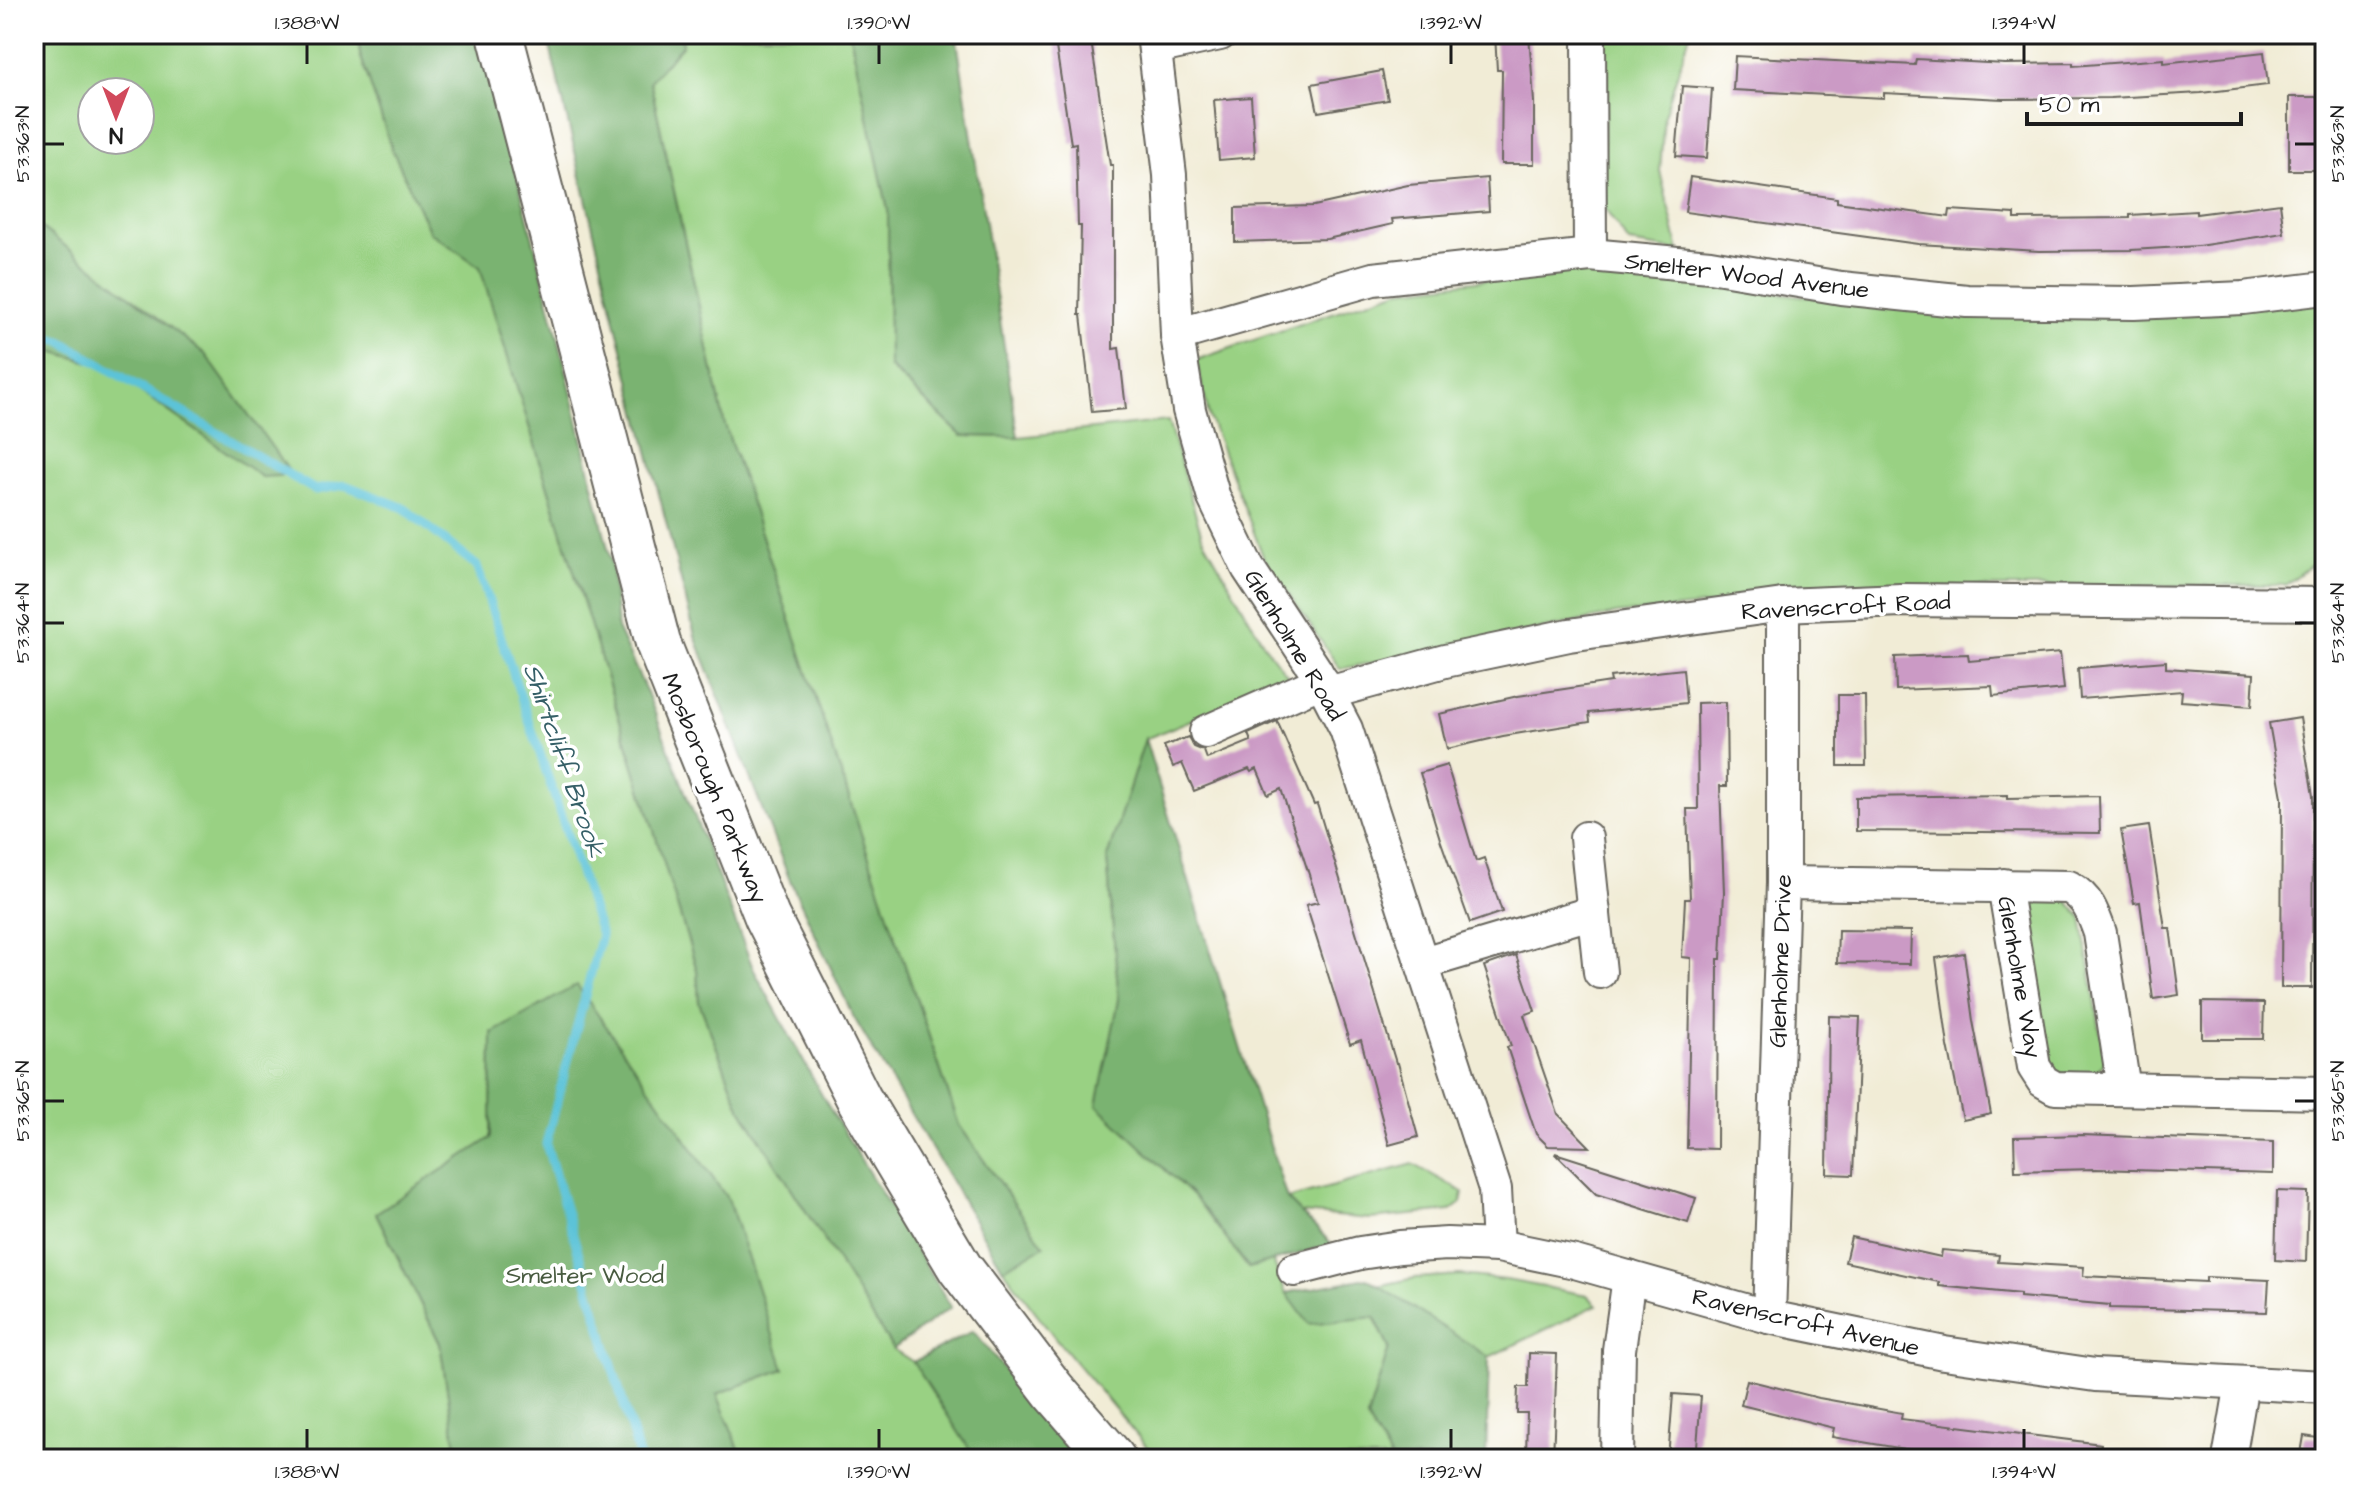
<svg xmlns="http://www.w3.org/2000/svg" width="2359" height="1493" font-family="'Architects Daughter',sans-serif">
	<style>
		.green { fill: #99d183; stroke: #5a7650; stroke-width: 2; fill-rule: evenodd }
		.forest { fill: #7ab371; stroke: #4b6846; stroke-width: 2 }
		.lines { fill: none; stroke-linecap: round; stroke-linejoin: round }
		.stream { stroke: #5bc3d8; stroke-width: 9 }
		.building { fill: #cb9ac5 }
		.minor-casing { stroke: #67655d; stroke-width: 36 }
		.highway-casing { stroke: #67655d; stroke-width: 48 }
		.minor { stroke: #fff; stroke-width: 32 }
		.highway { stroke: #fff; stroke-width: 44 }
		.ticks { fill: none; stroke: #1c1c1c; stroke-width: 3 }
		.labels { text-anchor: middle; stroke-width: 7; stroke-linejoin: round; paint-order: stroke }
		.street-label { font-size: 24px; fill: #1c1c1c; stroke: #fff }
		.park-label { font-size: 24px; fill: #485b40; stroke: #fff }
		.water-label { font-size: 26px; font-style: italic; fill: #355f67; stroke: #fff }
		.neatline { fill: none; stroke: #1c1c1c; stroke-width: 3 }
		.ticks-label { font-size: 20px; text-anchor: middle; fill: #1c1c1c }
	</style>
	<rect width="100%" height="100%" fill="#fff"/>
	<filter id="ink" filterUnits="userSpaceOnUse"><feTurbulence type="fractalNoise" baseFrequency=".0125" numOctaves="2"/><feDisplacementMap in="SourceGraphic" scale="16" xChannelSelector="R" yChannelSelector="G"/><feConvolveMatrix kernelMatrix="1 2 1 2 8 2 1 2 1" color-interpolation-filters="sRGB"/></filter>
	<filter id="wash" filterUnits="userSpaceOnUse"><feTurbulence type="fractalNoise" baseFrequency=".006" numOctaves="4" result="noise"/><feDisplacementMap in="SourceGraphic" scale="32" xChannelSelector="R" yChannelSelector="G"/><feGaussianBlur stdDeviation="1.8" result="paint"/><feColorMatrix in="noise" values="0 0 0 0 0 0 0 0 0 0 0 0 0 0 0 0 0 1.4 0 .05"/><feComposite in="paint" operator="in"/></filter>
	<g filter="url(#wash)">
		<rect width="100%" height="100%" fill="#f1ecd6"/>
		<g class="green">
			<path d="M34 34H358L360 54 392 149 430 231 480 267 697 970 699 1002 740 1107 893 1349 913 1362 976 1459H743L717 1394 784 1369 492 1033 491 1138 376 1213 440 1344 458 1459H34V346L104 366 262 476 204 354 34 222ZM92 92H140V140H92Z"/>
			<polygon points="681,34 850,34 888,210 889,367 962,436 1018,437 1168,421 1202,536 1265,646 1290,679 1145,739 1107,858 1119,1000 1098,1105 1197,1200 1248,1268 1273,1261 1286,1293 1374,1317 1389,1348 1367,1419 1391,1459 1157,1459 1056,1339 1003,1269 1043,1246 959,1125 893,930 724,422 650,80 682,46"/>
			<polygon points="1604,34 1690,34 1664,116 1660,171 1679,251 1629,243 1604,208"/>
			<polygon points="1586,268 1880,306 2325,302 2325,555 2285,585 1888,588 1617,614 1340,669 1263,556 1209,416 1196,360 1399,290"/>
			<path d="M2065 898 2082 918 2105 1061C2096 1081 2069 1073 2050 1073L2022 916 2033 901Z"/>
			<polygon points="1413,1164 1463,1192 1461,1203 1450,1211 1370,1219 1301,1213 1287,1199"/>
			<polygon points="1460,1275 1506,1280 1587,1295 1597,1305 1489,1357 1378,1286 1415,1278"/>
		</g>
		<g class="forest">
			<polygon points="358,34 481,34 564,361 612,566 617,628 648,695 753,968 824,1099 951,1307 893,1349 740,1107 699,1002 697,970 480,267 430,232 392,149 360,54"/>
			<polygon points="547,34 681,34 682,45 650,81 724,422 893,930 959,1125 1044,1246 1003,1269 853,1016 789,878 695,636 617,329"/>
			<polygon points="850,34 956,34 1018,437 962,436 889,366 888,210"/>
			<polygon points="34,222 205,354 292,475 262,477 104,366 34,346"/>
			<polygon points="1145,739 1287,1199 1332,1244 1249,1268 1197,1200 1097,1105 1119,1000 1107,858"/>
			<polygon points="577,985 729,1201 784,1369 717,1394 743,1459 458,1459 440,1343 376,1213 491,1138 492,1033"/>
			<polygon points="1367,1278 1489,1357 1486,1459 1391,1459 1367,1419 1389,1348 1375,1317 1309,1324 1286,1293"/>
			<polygon points="973,1331 1076,1459 976,1459 913,1362"/>
		</g>
		<g class="lines">
			<polyline class="stream" points="34,333 61,341 315,490 345,485 404,508 477,566 601,935 546,1144 640,1459"/>
		</g>
		<g id="blocks">
			<g class="building">
				<polygon points="1054,34 1090,34 1110,165 1113,165 1113,349 1119,348 1126,409 1092,412 1081,315 1079,315 1081,226 1078,226 1076,143 1071,144"/>
				<polygon points="1495,34 1529,34 1534,102 1534,164 1501,164 1502,70 1497,70"/>
				<polygon points="2264,52 2268,85 2201,93 2110,98 2003,99 1884,93 1884,98 1733,90 1735,56 1915,65 1916,59 2005,64 2073,63 2073,66 2164,59 2164,63"/>
				<polygon points="1382,71 1388,100 1318,112 1312,84"/>
				<polygon points="1682,86 1712,88 1707,158 1676,156"/>
				<polygon points="1251,97 1255,157 1219,160 1214,100"/>
				<rect x="2289" y="97" width="36" height="73"/>
				<polygon points="1690,177 1837,198 1837,202 1949,217 1950,210 2015,214 2015,219 2130,218 2130,215 2196,211 2196,214 2280,203 2284,233 2198,246 2131,250 2039,251 1918,244 1685,212"/>
				<polygon points="1487,178 1489,211 1392,219 1393,224 1327,239 1235,242 1235,208 1314,206 1408,185"/>
				<polygon points="2060,653 2064,689 1993,696 1992,686 1896,690 1895,657 1968,654 1969,661"/>
				<polygon points="2166,661 2166,668 2254,674 2252,706 2181,701 2182,691 2080,699 2078,668"/>
				<polygon points="1683,669 1686,703 1589,713 1590,722 1503,736 1447,749 1439,714 1518,696 1611,682 1610,677"/>
				<polygon points="1838,695 1865,695 1866,766 1838,766"/>
				<polygon points="1726,702 1727,786 1720,786 1724,892 1721,959 1718,959 1717,1149 1687,1148 1691,958 1682,957 1685,899 1690,899 1687,809 1698,809 1697,703"/>
				<polygon points="2300,718 2313,796 2312,988 2281,988 2282,797 2269,723"/>
				<polygon points="1277,721 1314,805 1317,804 1396,1063 1398,1063 1418,1137 1389,1145 1361,1040 1350,1044 1306,905 1318,902 1281,789 1268,795 1257,769 1251,772 1249,769 1194,791 1182,763 1173,767 1164,746 1188,737 1194,747 1204,751 1207,759 1251,741 1248,734"/>
				<polygon points="1447,765 1476,861 1484,858 1502,912 1470,923 1440,839 1420,773"/>
				<polygon points="2008,795 2008,798 2099,796 2100,833 1856,831 1856,797"/>
				<polygon points="2149,826 2165,928 2170,928 2179,995 2153,999 2140,902 2134,903 2121,830"/>
				<polygon points="1838,930 1911,931 1910,964 1837,963"/>
				<polygon points="1964,953 1973,1021 1991,1114 1963,1120 1948,1046 1936,958"/>
				<polygon points="1516,955 1535,1011 1524,1015 1558,1114 1590,1147 1548,1146 1536,1134 1507,1047 1511,1046 1484,966"/>
				<polygon points="2202,1002 2264,1003 2263,1039 2202,1039"/>
				<polygon points="1829,1016 1860,1017 1853,1175 1827,1174"/>
				<polygon points="2081,1135 2273,1142 2273,1174 2096,1169 2015,1171 2014,1137"/>
				<polygon points="1555,1153 1696,1198 1688,1223 1596,1194"/>
				<polygon points="2277,1191 2308,1192 2306,1262 2275,1260"/>
				<polygon points="1851,1237 1941,1257 1942,1250 1999,1255 1998,1262 2084,1267 2083,1276 2206,1282 2206,1277 2269,1280 2267,1312 2110,1308 2110,1305 2020,1297 2020,1294 1939,1286 1939,1282 1845,1262"/>
				<polygon points="1529,1353 1557,1354 1553,1459 1526,1459 1527,1413 1517,1413 1518,1387 1528,1387"/>
				<polygon points="1747,1380 1819,1398 1902,1413 1901,1419 2101,1444 2100,1459 1965,1459 1832,1437 1834,1428 1741,1405"/>
				<polygon points="1673,1394 1701,1396 1696,1459 1668,1459"/>
				<polygon points="2304,1436 2325,1439 2325,1459 2300,1459"/>
			</g>
		</g>
	</g>
	<g filter="url(#ink)">
		<use href="#blocks" fill-opacity="0" stroke="#67655d" stroke-width="2"/>
		<g class="lines">
			<defs>
				<g id="minor">
					<polyline points="1153,34 1170,175 1177,335 1189,410 1214,498 1248,568 1316,671 1346,729 1495,1189 1498,1246"/>
					<polyline points="1589,34 1590,255"/>
					<polyline points="1155,48 1220,34"/>
					<polyline points="1177,335 1373,279 1590,255 1710,266 1841,288 1967,301 2134,303 2243,298 2325,288"/>
					<polyline points="1328,693 1445,661 1569,635 1783,605 1901,600 2325,604"/>
					<polyline points="1206,732 1322,681"/>
					<polyline points="1586,838 1600,972"/>
					<path d="M1783 883 2069 887C2088 898 2093 913 2100 933L2124 1089"/>
					<polyline points="2004,885 2034,1067 2043,1081 2055,1088 2325,1093"/>
					<polyline points="1423,963 1594,912"/>
					<polyline points="1294,1270 1360,1253 1400,1247 1447,1244 1498,1246 1575,1262 1769,1317 1944,1353 2095,1375 2325,1387"/>
					<polyline points="1769,1317 1783,883 1783,605"/>
					<polyline points="1617,1459 1619,1350 1629,1277"/>
					<polyline points="2229,1459 2242,1383"/>
				</g>
				<polyline id="highway" points="500,34 658,643 767,917 859,1099 960,1268 1053,1390 1113,1459"/>
			</defs>
			<use href="#minor" class="minor-casing"/>
			<use href="#highway" class="highway-casing"/>
			<use href="#minor" class="minor"/>
			<use href="#highway" class="highway"/>
		</g>
	</g>
	<path class="ticks" d="M307 44V64M879 44V64M1451 44V64M2024 44V64M44 144H64M2295 144H2315M44 623H64M2295 623H2315M44 1101H64M2295 1101H2315M307 1429V1449M879 1429V1449M1451 1429V1449M2024 1429V1449"/>
	<g class="labels">
		<g class="street-label">
			<text transform="translate(1747 275) rotate(7)" y="8">Smelter Wood Avenue</text>
			<text transform="translate(1846 606) rotate(-3)" y="8">Ravenscroft Road</text>
			<text transform="translate(1295 645) rotate(59)" y="8">Glenholme Road</text>
			<text transform="translate(715 788) rotate(68)" y="8">Mosborough Parkway</text>
			<text transform="translate(1780 961) rotate(-88)" y="8">Glenholme Drive</text>
			<text transform="translate(2020 977) rotate(80)" y="8">Glenholme Way</text>
			<text transform="translate(1806 1322) rotate(13)" y="8">Ravenscroft Avenue</text>
		</g>
		<g class="park-label">
			<text x="585" y="1283">Smelter Wood</text>
		</g>
		<g class="water-label">
			<text transform="translate(565 760) rotate(71)" y="9">Shirtcliff Brook</text>
		</g>
	</g>
	<rect width="2359" height="1493" fill="none" stroke="#fff" stroke-width="88"/>
	<g transform="translate(116 116) rotate(180)"><circle r="38" fill="#ffffff" stroke="#a4a4a4" stroke-width="2"/>
	<path d="M0-6L14 30L0 20L-14 30Z" fill="#d1495b"/>
	<text y="-12" font-size="22" font-weight="bold" text-anchor="middle" fill="#1c1c1c">N</text>
	</g>
	<path d="M2027 112v12h214v-12" fill="none" stroke="#1c1c1c" stroke-width="4"/>
	<text x="2039" y="112" font-size="24" fill="#1c1c1c" stroke="#ffffff" stroke-width="6" paint-order="stroke">50 m</text>
	<rect x="44" y="44" width="2271" height="1405" class="neatline"/>
	<g class="ticks-label">
		<text x="307" y="29">1.388°W</text>
		<text x="879" y="29">1.390°W</text>
		<text x="1451" y="29">1.392°W</text>
		<text x="2024" y="29">1.394°W</text>
		<text transform="translate(2337 144) rotate(-90)" y="7">53.363°N</text>
		<text transform="translate(22 144) rotate(-90)" y="7">53.363°N</text>
		<text transform="translate(2337 623) rotate(-90)" y="7">53.364°N</text>
		<text transform="translate(22 623) rotate(-90)" y="7">53.364°N</text>
		<text transform="translate(2337 1101) rotate(-90)" y="7">53.365°N</text>
		<text transform="translate(22 1101) rotate(-90)" y="7">53.365°N</text>
		<text x="307" y="1478">1.388°W</text>
		<text x="879" y="1478">1.390°W</text>
		<text x="1451" y="1478">1.392°W</text>
		<text x="2024" y="1478">1.394°W</text>
	</g>
</svg>
